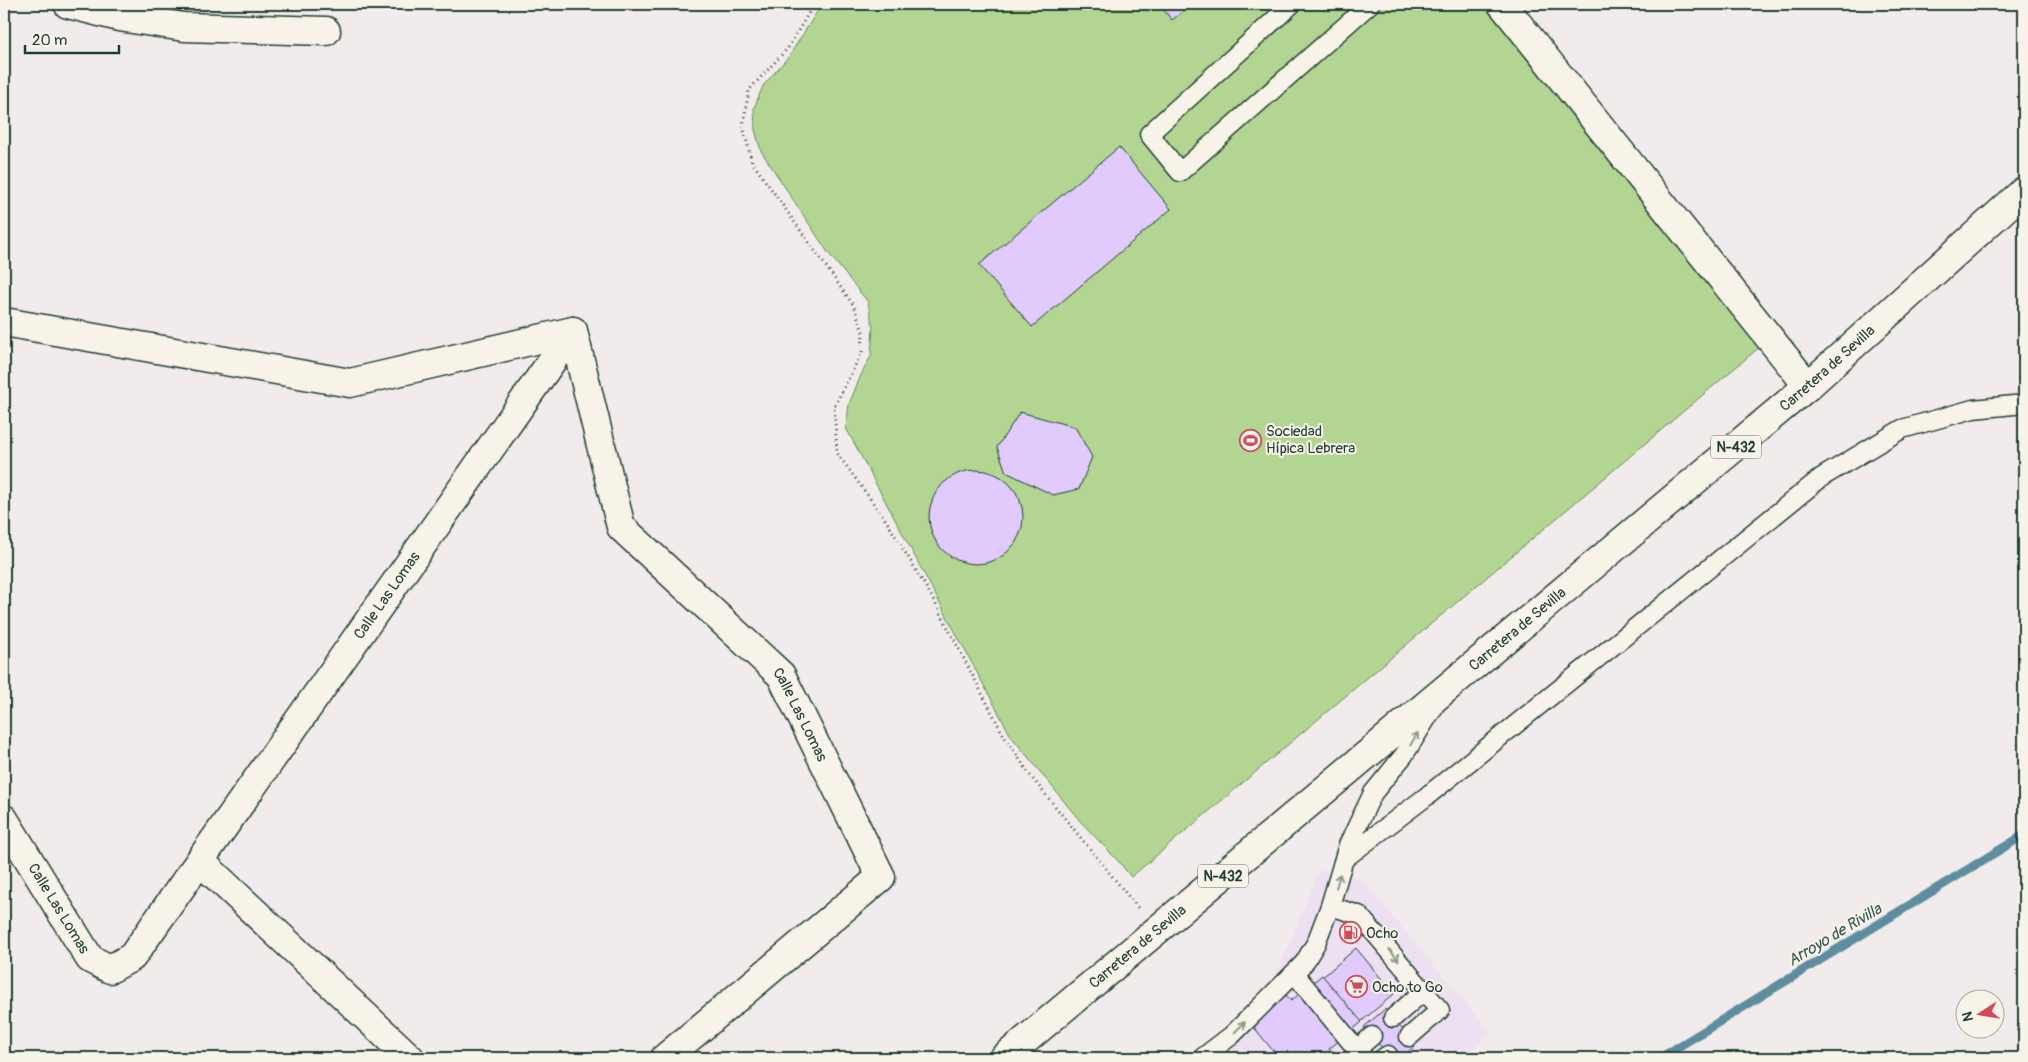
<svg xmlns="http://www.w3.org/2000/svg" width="2028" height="1062" font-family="Pangolin,sans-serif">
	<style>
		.built { fill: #ede1f1 }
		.green { fill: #b2d691; stroke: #688a62 }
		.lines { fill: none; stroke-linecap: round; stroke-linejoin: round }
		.stream { stroke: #5f8da0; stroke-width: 9 }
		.building { fill: #e0cbfc; stroke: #1f3d34 }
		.service-casing { stroke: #1f3d34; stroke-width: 21 }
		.minor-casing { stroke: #1f3d34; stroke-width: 31 }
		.trunk-casing { stroke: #1f3d34; stroke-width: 31 }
		.path { stroke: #1f3d34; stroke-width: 3; stroke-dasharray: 1 4; stroke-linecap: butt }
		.service { stroke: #f7f3e8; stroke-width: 18 }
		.minor { stroke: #f7f3e8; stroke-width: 28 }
		.trunk { stroke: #f7f3e8; stroke-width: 28 }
		.oneway { stroke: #8b988e }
		.labels { text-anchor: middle; stroke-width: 4; stroke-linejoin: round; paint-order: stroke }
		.shield { fill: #f7f3e8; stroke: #60746a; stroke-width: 1 }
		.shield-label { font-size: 14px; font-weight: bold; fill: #1f3d34 }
		.street-label { font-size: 15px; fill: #1f3d34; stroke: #f7f3e8 }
		.poi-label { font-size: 15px; fill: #1f3d34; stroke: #f7f3e8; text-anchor: start }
		.water-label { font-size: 16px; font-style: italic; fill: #345858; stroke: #f7f3e8 }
	</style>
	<rect width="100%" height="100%" fill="#f2ebec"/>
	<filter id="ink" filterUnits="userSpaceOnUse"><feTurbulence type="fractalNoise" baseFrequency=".02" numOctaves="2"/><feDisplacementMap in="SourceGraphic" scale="10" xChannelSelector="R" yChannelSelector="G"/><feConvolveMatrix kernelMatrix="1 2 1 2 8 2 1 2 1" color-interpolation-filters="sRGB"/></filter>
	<g filter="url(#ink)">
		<polygon class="built" points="1319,870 1360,878 1491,1033 1461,1058 1190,1058 1271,989"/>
		<polygon class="green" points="822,4 1519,4 1781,329 1131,877 1120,863 1080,821 1011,736 846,428 849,404 861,375 871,356 873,328 868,302 829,254 761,151 755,130 754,108 763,86 789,56"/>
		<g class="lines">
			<polyline class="stream" points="1660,1058 2024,835"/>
		</g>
		<g class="building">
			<polygon points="1159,4 1192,4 1172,20"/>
			<polygon points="1119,147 1171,209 1032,327 979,265"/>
			<polygon points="1020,412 1075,427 1092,457 1079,489 1053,495 1006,472 997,447"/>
			<circle cx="976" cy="517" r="47"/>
			<polygon points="1356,948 1394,994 1356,1026 1318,981"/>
			<polygon points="1322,975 1362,1022 1329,1049 1336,1058 1279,1058 1248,1020 1283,991 1291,1001"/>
			<polygon points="1385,1009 1416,1045 1402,1058 1391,1058 1364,1027"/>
		</g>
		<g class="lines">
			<defs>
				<g id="service">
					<polyline points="1292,4 1149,134 1180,172 1370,4"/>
					<polyline points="1344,859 1427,796 1822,477 1902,429 1973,409 2024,404"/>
					<polyline points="1330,906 1359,915 1440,1010 1409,1037"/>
					<polyline points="1294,973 1364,1058"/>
					<polyline points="1393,1018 1424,991"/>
					<polyline points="1357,1049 1372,1036"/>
					<polyline points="1202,1058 1232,1035 1304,963 1316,943 1330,906 1348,845 1373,793 1404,755 1434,707"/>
					<polyline points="1383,1058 1388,1055"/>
				</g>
				<g id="minor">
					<polyline points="68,4 119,17 184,27 326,31"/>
					<polyline points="1502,4 1808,386"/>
					<path id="s1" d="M4 322 350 383 573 331 621 527 781 675 881 877 665 1058"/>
					<path id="s2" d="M4 819 90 959 110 969 132 957 573 331"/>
					<polyline points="200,861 410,1058"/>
				</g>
				<g id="trunk">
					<path id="s3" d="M1004 1058 1808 386 2024 191"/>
				</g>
			</defs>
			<use href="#service" class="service-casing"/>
			<use href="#minor" class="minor-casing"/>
			<use href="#trunk" class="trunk-casing"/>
			<polyline class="path" points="814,4 788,48 749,90 743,126 752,162 854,306 863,332 862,352 834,407 837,453 887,522 932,597 1004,736 1032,778 1138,908"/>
			<use href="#service" class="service"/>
			<use href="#minor" class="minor"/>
			<use href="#trunk" class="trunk"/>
		</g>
		<defs><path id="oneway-shaft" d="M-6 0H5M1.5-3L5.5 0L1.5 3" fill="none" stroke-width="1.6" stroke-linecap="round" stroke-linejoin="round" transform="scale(1.25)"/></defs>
		<g class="oneway">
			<use href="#oneway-shaft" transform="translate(1414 739) rotate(-59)"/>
			<use href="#oneway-shaft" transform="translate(1338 881) rotate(-74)"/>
			<use href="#oneway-shaft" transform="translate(1394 955) rotate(50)"/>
			<use href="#oneway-shaft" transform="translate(1240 1027) rotate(-45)"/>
		</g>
	</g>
	<defs>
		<symbol id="stadium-ring" viewBox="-11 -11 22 22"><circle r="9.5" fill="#f7f3e8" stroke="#d1495b" stroke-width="1.5"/><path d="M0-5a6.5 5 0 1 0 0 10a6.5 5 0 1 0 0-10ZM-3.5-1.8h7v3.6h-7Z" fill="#d1495b"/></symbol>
		<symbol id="fuel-ring" viewBox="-11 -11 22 22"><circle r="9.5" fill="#f7f3e8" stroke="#d1495b" stroke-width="1.5"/><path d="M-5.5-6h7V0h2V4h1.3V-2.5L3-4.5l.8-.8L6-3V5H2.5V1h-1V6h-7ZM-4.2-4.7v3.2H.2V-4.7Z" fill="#d1495b"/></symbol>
		<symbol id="supermarket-ring" viewBox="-11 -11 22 22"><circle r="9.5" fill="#f7f3e8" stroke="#d1495b" stroke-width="1.5"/><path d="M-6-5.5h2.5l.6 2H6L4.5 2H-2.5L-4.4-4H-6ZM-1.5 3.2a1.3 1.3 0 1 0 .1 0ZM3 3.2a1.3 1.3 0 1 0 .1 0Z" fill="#d1495b"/></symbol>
	</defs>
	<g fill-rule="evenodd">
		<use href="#stadium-ring" x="1238" y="428" width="25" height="25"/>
		<use href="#fuel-ring" x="1338" y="920" width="25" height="25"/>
		<use href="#supermarket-ring" x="1344" y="974" width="25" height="25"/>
	</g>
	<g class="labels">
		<g class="shield">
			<rect x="1711" y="435.5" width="50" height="23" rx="4"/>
			<rect x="1198" y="864.5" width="50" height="23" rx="4"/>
		</g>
		<g class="shield-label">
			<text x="1736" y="452">N-432</text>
			<text x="1223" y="881">N-432</text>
		</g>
		<g class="street-label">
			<text dy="5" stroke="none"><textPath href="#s3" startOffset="1074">Carretera de Sevilla</textPath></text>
			<text dy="5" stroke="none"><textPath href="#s2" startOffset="654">Calle Las Lomas</textPath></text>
			<text dy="5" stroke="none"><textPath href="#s3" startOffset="669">Carretera de Sevilla</textPath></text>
			<text dy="5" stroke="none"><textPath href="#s1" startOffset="1044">Calle Las Lomas</textPath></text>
			<text dy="5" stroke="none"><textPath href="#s2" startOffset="105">Calle Las Lomas</textPath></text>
			<text dy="5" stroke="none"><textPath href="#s3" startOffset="174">Carretera de Sevilla</textPath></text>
		</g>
		<g class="poi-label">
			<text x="1266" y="436">Sociedad<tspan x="1266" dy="17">Hípica Lebrera</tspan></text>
			<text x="1366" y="938">Ocho</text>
			<text x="1372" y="992">Ocho to Go</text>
		</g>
		<g class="water-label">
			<text transform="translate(1834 934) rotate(-31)" y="6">Arroyo de Rivilla</text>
		</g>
	</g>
	<rect width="2028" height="1062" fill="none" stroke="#f7f3e8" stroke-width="20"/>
	<rect x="10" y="10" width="2008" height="1042" fill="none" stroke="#1f3d34" stroke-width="2" filter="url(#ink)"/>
	<g transform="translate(1980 1014) rotate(258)"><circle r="24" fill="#f7f3e8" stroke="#a1aaa0"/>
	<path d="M0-4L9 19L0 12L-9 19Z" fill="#d1495b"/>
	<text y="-8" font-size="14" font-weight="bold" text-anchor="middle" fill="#1f3d34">N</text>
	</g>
	<path d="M25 45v8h94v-8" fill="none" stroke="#1f3d34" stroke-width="2.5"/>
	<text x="32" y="45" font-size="15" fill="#1f3d34" stroke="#f7f3e8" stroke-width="4" paint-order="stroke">20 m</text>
</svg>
